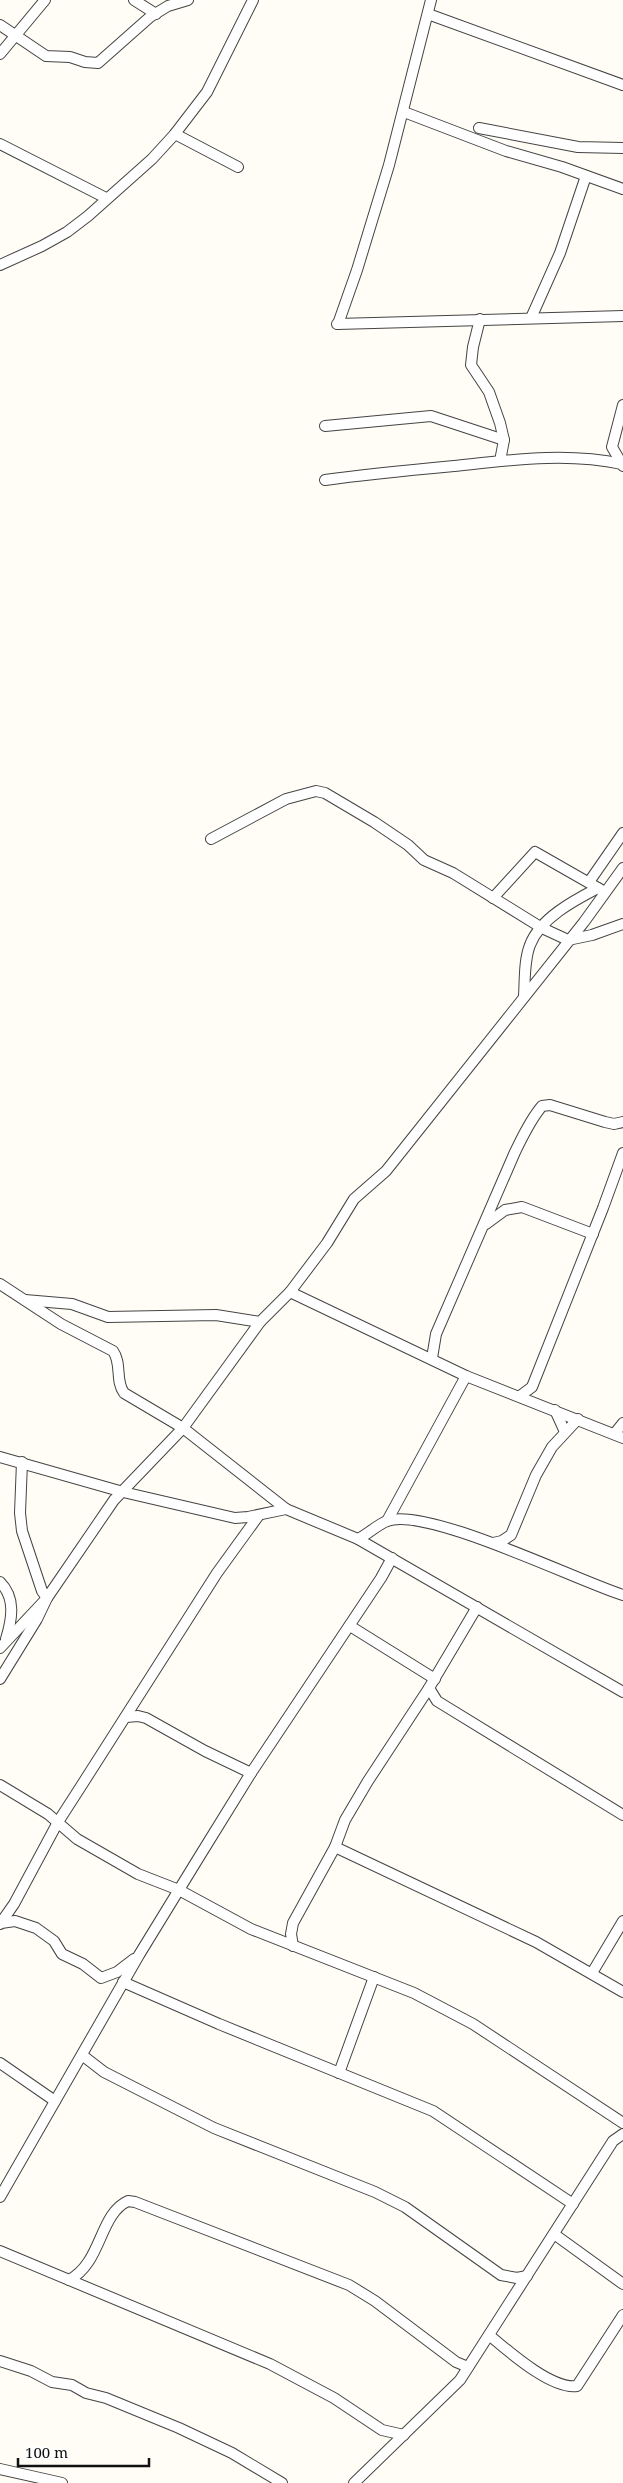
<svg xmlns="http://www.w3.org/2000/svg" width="623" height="2483" font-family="'Noto Serif',serif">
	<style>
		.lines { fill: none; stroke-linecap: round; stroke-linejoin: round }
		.minor-casing { stroke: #444; stroke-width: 12 }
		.minor { stroke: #fff; stroke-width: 10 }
	</style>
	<rect width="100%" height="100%" fill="#fffdf5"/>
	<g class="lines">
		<defs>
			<g id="minor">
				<polyline points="134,0 156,14"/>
				<polyline points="428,14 623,85"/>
				<polyline points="0,25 46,56 70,57 85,62 98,63 150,17 168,6 188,0"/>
				<polyline points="0,54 45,0"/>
				<polyline points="404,112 506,151 562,167 623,189"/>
				<polyline points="479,128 578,147 623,148"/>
				<polyline points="175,134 238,167"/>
				<polyline points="0,144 106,198"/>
				<polyline points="0,265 42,246 67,232 88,216 152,159 174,135 207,92 253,0"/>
				<polyline points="531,318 560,253 586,176"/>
				<polyline points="480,319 473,347 471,365 489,392 500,423 504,440 500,461"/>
				<polyline points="337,324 623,316"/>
				<polyline points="338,324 357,270 389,165 431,0"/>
				<polyline points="623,405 612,447 623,466"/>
				<polyline points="325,426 431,416 504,440"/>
				<path d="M325 480C368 474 411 470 454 466 511 460 566 452 622 464"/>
				<polyline points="211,839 286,799 316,791 325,793 374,822 408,845 424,860 453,873 542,928 568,940 592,935 623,924"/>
				<polyline points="589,882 623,833"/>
				<polyline points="493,898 535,852 605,892"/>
				<path d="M524 996C525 980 524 960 530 945 540 918 575 900 598 888"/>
				<polyline points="486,1224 505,1210 522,1207 593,1234"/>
				<path d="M0 1284 61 1324 113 1351C122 1363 115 1381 124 1393L183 1428 286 1509"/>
				<polyline points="290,1292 466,1376 623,1438"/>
				<polyline points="25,1300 72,1304 108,1317 216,1315 260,1322"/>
				<path d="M432 1358 436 1334 515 1152C523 1136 530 1120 542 1106L550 1105 605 1122 614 1124 623 1122"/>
				<polyline points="520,1396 532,1387 603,1208 623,1153"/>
				<polyline points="555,1410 565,1432"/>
				<polyline points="615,1433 623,1423"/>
				<polyline points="0,1457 123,1492 235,1518 248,1517 286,1509 358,1539 623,1692"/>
				<polyline points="387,1521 466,1376"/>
				<path d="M358 1539C368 1534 377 1525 387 1521 426 1506 578 1581 623 1595"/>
				<polyline points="493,1543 502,1541 511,1535 536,1475 552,1447 578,1419"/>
				<path d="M0 1582C16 1598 12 1619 6 1639"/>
				<polyline points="350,1626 435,1679"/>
				<polyline points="0,1648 47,1598 114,1500 183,1428 260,1322 290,1292 327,1243 354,1199 386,1171 584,922 623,868"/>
				<polyline points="0,1679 37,1619 47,1598 42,1591 22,1531 20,1513 22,1462"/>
				<polyline points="429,1688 437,1701 623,1815"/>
				<polyline points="126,1717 138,1716 146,1718 205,1751 251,1773"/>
				<polyline points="0,1785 48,1814 77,1839 138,1874 179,1890 251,1929 414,1993 473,2024 623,2123"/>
				<polyline points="335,1847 536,1942 623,1992"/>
				<polyline points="1,1923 15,1921 36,1928 54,1941 62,1954 83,1964 101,1978 117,1972 134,1959"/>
				<polyline points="0,1924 14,1904 58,1822 85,1780 217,1573 259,1515"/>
				<polyline points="293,1946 291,1934 293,1923 335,1847 345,1820 368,1781 429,1688 477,1607"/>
				<polyline points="592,1973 623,1921"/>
				<polyline points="123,1982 219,2024 433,2111 573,2204"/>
				<polyline points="82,2055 104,2072 214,2128 375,2192 405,2207 501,2275 517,2278 527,2276"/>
				<polyline points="0,2063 55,2101"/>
				<polyline points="339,2073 374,1977"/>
				<polyline points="0,2197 139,1955 196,1862 251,1773 381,1578 392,1558"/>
				<polyline points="554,2234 623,2284"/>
				<polyline points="0,2251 270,2364 334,2398 382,2430 404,2435"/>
				<path d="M69 2280C102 2263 99 2214 128 2201L135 2202 349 2285 375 2301 456 2362 468 2367"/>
				<path d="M489 2335C508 2351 552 2390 577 2386L623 2315"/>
				<polyline points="0,2361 31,2371 52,2382 72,2385 86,2393 106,2398 179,2428 232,2453 282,2483"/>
				<polyline points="0,2469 62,2483"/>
				<polyline points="354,2483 460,2380 613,2141 623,2134"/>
			</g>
		</defs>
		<use href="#minor" class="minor-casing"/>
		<use href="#minor" class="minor"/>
	</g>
	<path d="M18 2458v8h131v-8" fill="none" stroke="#111111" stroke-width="2.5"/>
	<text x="25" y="2458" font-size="15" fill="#111111" stroke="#ffffff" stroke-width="4" paint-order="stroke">100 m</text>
</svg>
